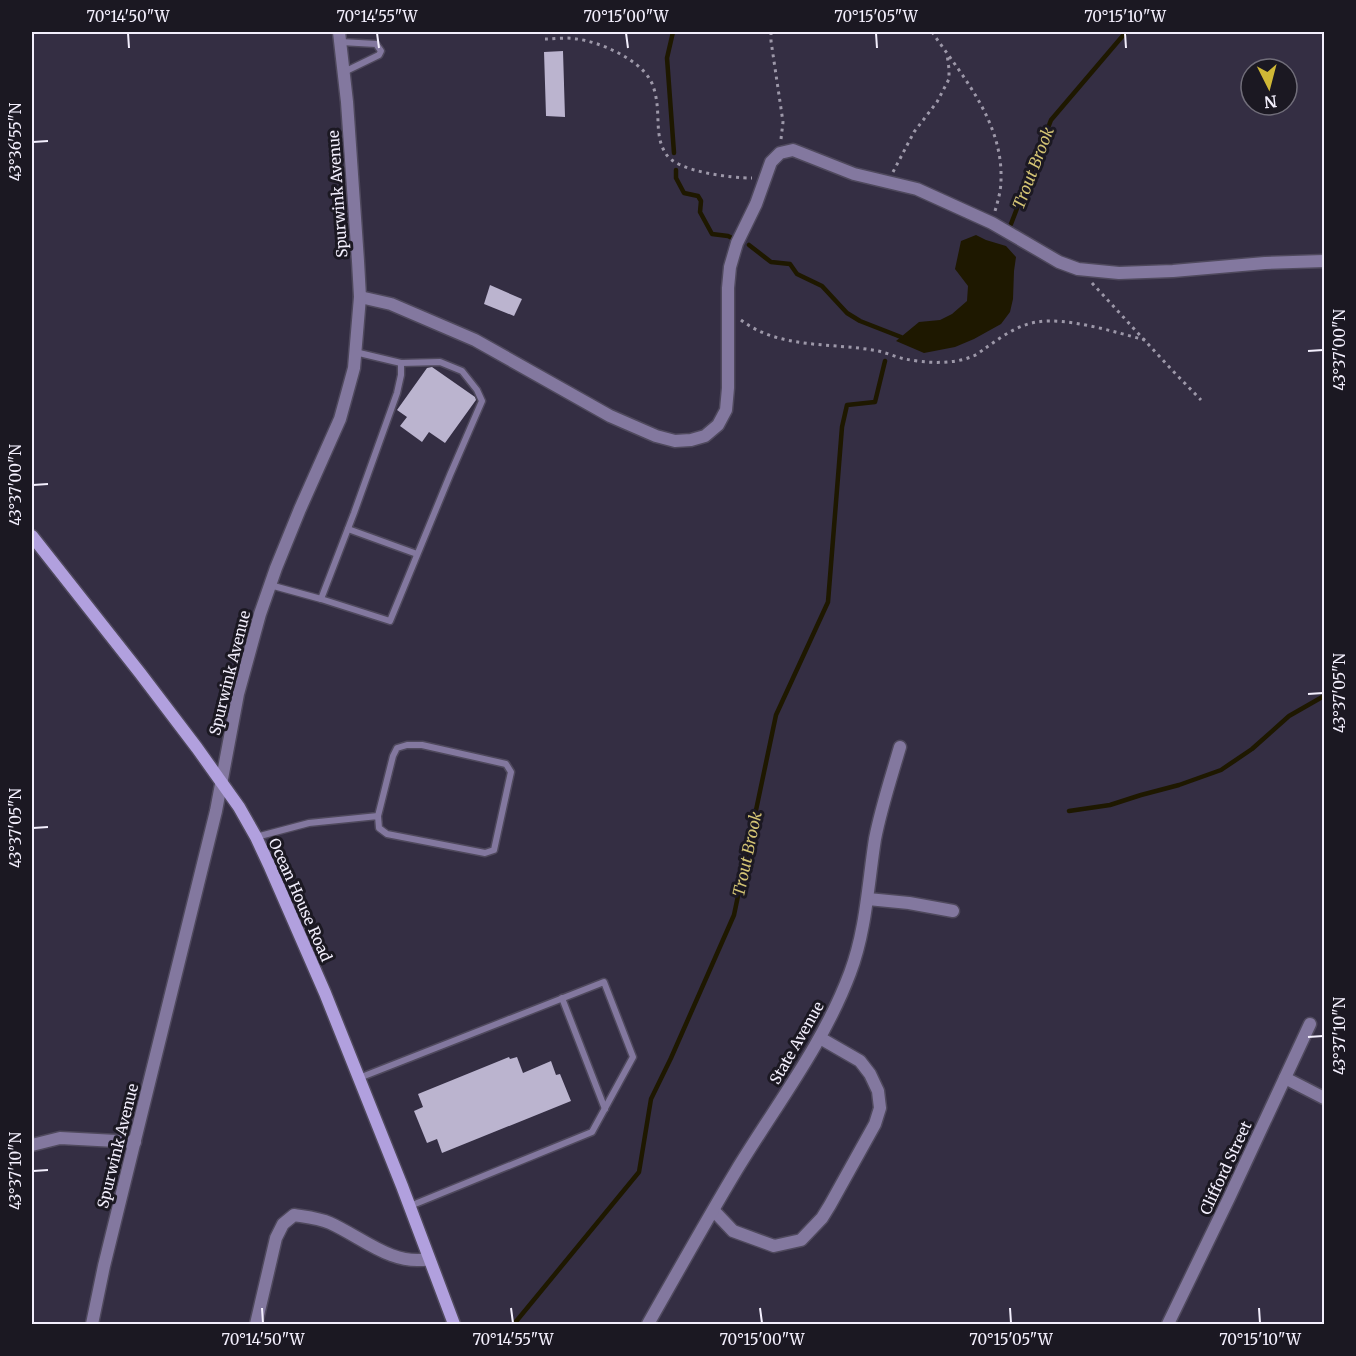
<svg xmlns="http://www.w3.org/2000/svg" width="1356" height="1356" font-family="Merriweather,serif">
	<style>
		.water { fill: #1e1800 }
		.lines { fill: none; stroke-linecap: round; stroke-linejoin: round }
		.stream { stroke: #1e1800; stroke-width: 4.5 }
		.building { fill: #bbb4cf }
		.lane-casing { stroke: #4f495d; stroke-width: 9 }
		.street-casing { stroke: #4f495d; stroke-width: 15 }
		.secondary-casing { stroke: #4f495d; stroke-width: 15 }
		.path { stroke: #9d98a9; stroke-width: 3; stroke-dasharray: 3 4.5; stroke-linecap: butt }
		.lane { stroke: #83789f; stroke-width: 6 }
		.street { stroke: #83789f; stroke-width: 12 }
		.secondary { stroke: #b1a0de; stroke-width: 12 }
		.ticks { fill: none; stroke: #f3effd; stroke-width: 2 }
		.labels { text-anchor: middle; stroke-width: 6; stroke-linejoin: round; paint-order: stroke }
		.street-label { font-size: 15px; fill: #f3effd; stroke: #1b1822 }
		.water-label { font-size: 16px; font-style: italic; fill: #d4c474; stroke: #1b1822 }
		.neatline { fill: none; stroke: #f3effd; stroke-width: 2 }
		.ticks-label { font-size: 15px; text-anchor: middle; fill: #f3effd }
	</style>
	<rect width="100%" height="100%" fill="#342e43"/>
	<polygon class="water" points="976,235 986,240 1006,246 1016,257 1014,271 1013,299 1010,312 1001,324 974,339 955,347 924,353 896,341 919,322 940,320 952,314 967,301 968,286 955,269 961,241"/>
	<g class="lines">
		<g class="stream">
			<polyline points="673,32 667,58 674,153"/>
			<polyline points="676,170 676,178 684,193 698,196 701,201 700,212 712,234 728,236 732,238"/>
			<polyline points="1011,224 1051,120 1126,32"/>
			<polyline points="749,245 771,262 790,264 797,274 822,286 847,313 860,321 901,337"/>
			<polyline points="1069,811 1110,805 1141,795 1179,785 1221,770 1252,749 1289,716 1324,696"/>
			<polyline points="514,1324 639,1172 651,1099 671,1058 734,915 776,715 828,602 842,427 847,405 875,402 885,361"/>
		</g>
	</g>
	<g class="building">
		<polygon points="563,51 565,117 546,116 544,52"/>
		<polygon points="490,285 522,299 514,316 484,304"/>
		<polygon points="432,367 475,397 476,400 445,443 429,432 422,442 400,426 407,417 397,410 427,368"/>
		<polygon points="509,1057 510,1059 517,1057 523,1073 551,1061 556,1075 560,1074 571,1101 442,1153 437,1139 427,1143 414,1111 423,1107 418,1094"/>
	</g>
	<g class="lines">
		<defs>
			<g id="lane">
				<polyline points="341,42 376,44 381,51 379,55 344,72"/>
				<polyline points="348,529 417,554"/>
				<polyline points="270,585 321,599 390,621 450,475 482,401 477,390 462,371 440,362 401,363 355,352"/>
				<polyline points="321,599 354,513 397,393 401,375 401,363"/>
				<polyline points="256,837 309,823 378,816 379,828 387,834 485,853 494,850 511,772 506,764 422,745 407,745 397,748 393,756 378,816"/>
				<polyline points="562,998 605,1109"/>
				<polyline points="359,1078 604,982 633,1057 592,1132 410,1206"/>
			</g>
			<g id="street">
				<polyline points="360,297 391,304 475,340 610,416 656,436 675,441 691,440 705,436 718,425 726,410 728,388 728,288 730,267 737,243 756,204 771,162 780,153 793,150 854,174 917,189 992,223 1059,262 1078,269 1119,273 1173,271 1265,263 1324,261"/>
				<polyline points="868,899 909,903 953,911"/>
				<polyline points="1285,1078 1324,1098"/>
				<polyline points="32,1145 60,1138 135,1142"/>
				<polyline points="714,1211 733,1231 774,1246 801,1240 822,1218 830,1205 875,1124 880,1108 878,1091 870,1074 860,1061 820,1038"/>
				<polyline points="92,1324 104,1266 216,811 238,694 260,614 276,568 300,509 340,419 354,368 360,297 358,261 347,102 339,32"/>
				<path d="M256 1324 276 1238 283 1224 294 1215C307 1217 319 1218 330 1223 363 1238 392 1266 429 1259"/>
				<path d="M648 1324C677 1273 706 1221 736 1171 776 1105 823 1045 850 973 866 931 868 884 875 839 881 808 891 778 900 747"/>
				<polyline points="1168,1324 1229,1198 1310,1024"/>
			</g>
			<polyline id="secondary" points="32,536 140,673 197,748 239,807 256,837 270,867 325,993 402,1186 454,1324"/>
		</defs>
		<use href="#lane" class="lane-casing"/>
		<use href="#street" class="street-casing"/>
		<use href="#secondary" class="secondary-casing"/>
		<g class="path">
			<polyline points="771,32 771,41 783,122 781,139"/>
			<path d="M932 32C963 77 1003 122 1001 180 1001 190 998 201 995 211"/>
			<path d="M545 39C555 39 567 37 577 39 600 42 636 58 649 78 654 85 656 96 657 104 659 121 656 139 666 154 677 172 732 178 752 178"/>
			<polyline points="893,172 914,132 937,102 949,79 949,69 947,54"/>
			<polyline points="1092,283 1171,369 1201,400"/>
			<path d="M741 320C780 350 833 342 878 351 887 353 896 357 905 359 925 363 953 365 973 356 977 355 981 351 984 349 1000 338 1017 325 1037 322 1067 317 1115 332 1145 340"/>
		</g>
		<use href="#lane" class="lane"/>
		<use href="#street" class="street"/>
		<use href="#secondary" class="secondary"/>
	</g>
	<path class="ticks" d="M128 33 129 48M377 33 379 48M626 33 628 48M876 33 877 48M1125 33 1126 48M33 142 48 141M1308 351 1323 350M33 485 48 484M1308 694 1323 693M33 828 48 827M1308 1037 1323 1036M33 1171 48 1170M262 1308 263 1323M511 1308 513 1323M760 1308 762 1323M1010 1308 1011 1323M1259 1308 1260 1323"/>
	<g class="labels">
		<g class="street-label">
			<text transform="translate(338 194) rotate(-94)" y="5">Spurwink Avenue</text>
			<text transform="translate(230 673) rotate(-76)" y="5">Spurwink Avenue</text>
			<text transform="translate(300 900) rotate(66)" y="5">Ocean House Road</text>
			<text transform="translate(797 1043) rotate(-60)" y="5">State Avenue</text>
			<text transform="translate(118 1146) rotate(-76)" y="5">Spurwink Avenue</text>
			<text transform="translate(1226 1168) rotate(-65)" y="5">Clifford Street</text>
		</g>
		<g class="water-label">
			<text transform="translate(1033 168) rotate(-69)" y="6">Trout Brook</text>
			<text transform="translate(747 854) rotate(-78)" y="6">Trout Brook</text>
		</g>
	</g>
	<rect width="1356" height="1356" fill="none" stroke="#1b1822" stroke-width="66"/>
	<g transform="translate(1269 87) rotate(174)"><circle r="28" fill="#1b1822" stroke="#716e7a" stroke-width="1.5"/>
	<path d="M0-4.5L10 22L0 15L-10 22Z" fill="#d0b836"/>
	<text y="-9" font-size="16" font-weight="bold" text-anchor="middle" fill="#f3effd">N</text>
	</g>
	<rect x="33" y="33" width="1290" height="1290" class="neatline"/>
	<g class="ticks-label">
		<text x="128" y="22">70°14'50"W</text>
		<text x="377" y="22">70°14'55"W</text>
		<text x="626" y="22">70°15'00"W</text>
		<text x="876" y="22">70°15'05"W</text>
		<text x="1125" y="22">70°15'10"W</text>
		<text transform="translate(16 142) rotate(-90)" y="5">43°36'55"N</text>
		<text transform="translate(1340 350) rotate(-90)" y="5">43°37'00"N</text>
		<text transform="translate(16 485) rotate(-90)" y="5">43°37'00"N</text>
		<text transform="translate(1340 693) rotate(-90)" y="5">43°37'05"N</text>
		<text transform="translate(16 828) rotate(-90)" y="5">43°37'05"N</text>
		<text transform="translate(1340 1036) rotate(-90)" y="5">43°37'10"N</text>
		<text transform="translate(16 1171) rotate(-90)" y="5">43°37'10"N</text>
		<text x="263" y="1345">70°14'50"W</text>
		<text x="513" y="1345">70°14'55"W</text>
		<text x="762" y="1345">70°15'00"W</text>
		<text x="1011" y="1345">70°15'05"W</text>
		<text x="1260" y="1345">70°15'10"W</text>
	</g>
</svg>
